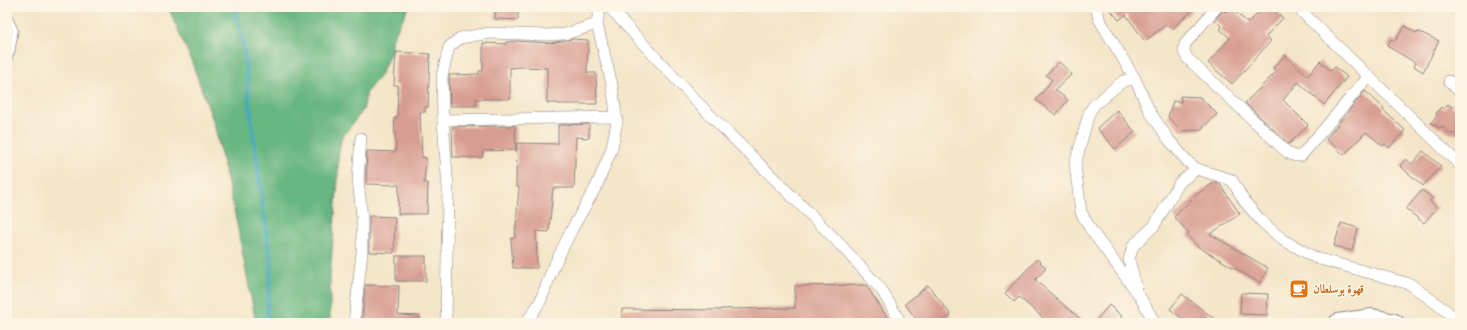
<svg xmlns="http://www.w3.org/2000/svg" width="1467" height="330" font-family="'IM FELL Double Pica',Amiri,serif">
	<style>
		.forest { fill: #68b680; stroke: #456c5e }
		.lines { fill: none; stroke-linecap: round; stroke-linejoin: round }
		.stream { stroke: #44a8c4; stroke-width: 3.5 }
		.building { fill: #d89d92 }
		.service-casing { stroke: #8b8482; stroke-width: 7 }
		.minor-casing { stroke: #8b8482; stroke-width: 12 }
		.trunk-casing { stroke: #8b8482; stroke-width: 20 }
		.service { stroke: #fff; stroke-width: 5.5 }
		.minor { stroke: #fff; stroke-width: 11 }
		.trunk { stroke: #fff; stroke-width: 18 }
		.labels { text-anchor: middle; stroke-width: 3.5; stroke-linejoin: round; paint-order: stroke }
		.food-label { font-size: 12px; font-weight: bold; fill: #c56008; stroke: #fcf5e5; text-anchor: start }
	</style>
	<rect width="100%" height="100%" fill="#fcf5e5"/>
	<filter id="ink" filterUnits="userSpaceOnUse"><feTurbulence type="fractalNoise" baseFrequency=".025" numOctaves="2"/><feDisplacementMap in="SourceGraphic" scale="8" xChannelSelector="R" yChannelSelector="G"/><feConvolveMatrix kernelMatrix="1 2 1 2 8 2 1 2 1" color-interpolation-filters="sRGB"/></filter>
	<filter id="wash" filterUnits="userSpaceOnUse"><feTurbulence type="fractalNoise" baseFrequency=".012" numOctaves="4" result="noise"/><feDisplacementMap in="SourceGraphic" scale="16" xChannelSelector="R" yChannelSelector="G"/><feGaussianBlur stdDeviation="0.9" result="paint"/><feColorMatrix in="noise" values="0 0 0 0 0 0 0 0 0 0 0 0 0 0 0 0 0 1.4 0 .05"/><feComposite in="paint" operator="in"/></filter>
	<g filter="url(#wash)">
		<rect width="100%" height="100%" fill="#f4e5c8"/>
		<polygon class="forest" points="168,7 409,7 392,39 392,48 380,76 367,91 363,110 341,139 338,158 338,179 330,274 330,319 332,323 256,323 236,219 214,123 190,57"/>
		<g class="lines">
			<polyline class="stream" points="234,7 244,49 251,118 271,265 267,313 269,323"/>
		</g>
		<g id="blocks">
			<g class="building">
				<polygon points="496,7 518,8 518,20 495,19"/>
				<polygon points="1108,7 1196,7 1172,29 1167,24 1145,41 1126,15 1119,20"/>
				<polygon points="1230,7 1248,23 1257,14 1258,15 1266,7 1271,7 1283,18 1266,36 1271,41 1232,84 1208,63 1230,38 1220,29 1222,27 1215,20 1223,10 1225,12"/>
				<polygon points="1405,26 1416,33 1420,32 1439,41 1423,72 1414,66 1416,63 1387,46 1391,39 1395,41"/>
				<polygon points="572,39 588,40 587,73 596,73 597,104 558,104 558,103 547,103 547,68 522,67 510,68 510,99 476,99 476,106 450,106 449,75 479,74 479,71 483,71 483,43 506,44 506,42 516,41 551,43"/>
				<polygon points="396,52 430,54 428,107 425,107 425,112 420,112 422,157 426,158 424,183 428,183 427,214 398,214 399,185 366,184 367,151 396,152 394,118 397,118 398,85 394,85"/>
				<polygon points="1285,55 1308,76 1320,61 1331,71 1335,67 1347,77 1324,105 1298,82 1283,100 1308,125 1289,144 1245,103 1276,72 1273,68"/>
				<polygon points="1059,62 1072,74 1055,90 1068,100 1056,115 1036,100 1052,80 1046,75"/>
				<polygon points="1365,91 1384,108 1383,110 1405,130 1389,148 1385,144 1383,146 1366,132 1344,155 1326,139"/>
				<polygon points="1180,96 1200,97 1217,114 1200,130 1182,131 1168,117 1173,101 1181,102"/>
				<polygon points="1448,104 1453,108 1455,106 1460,111 1460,135 1449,133 1442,126 1440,128 1431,123 1437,115 1436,113 1441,107 1444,109"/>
				<polygon points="1117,110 1135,132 1115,149 1097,128"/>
				<polygon points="589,124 589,138 576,137 574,188 553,188 549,232 536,231 537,268 513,268 511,238 515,238 519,187 516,186 517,143 558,144 558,125"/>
				<polygon points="515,126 516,150 483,151 482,158 453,157 452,127"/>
				<polygon points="1423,151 1441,166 1423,186 1400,166 1406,159 1412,164"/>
				<polygon points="1215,182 1219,183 1240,214 1210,234 1268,268 1260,283 1198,247 1187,235 1189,233 1174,217 1196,195"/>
				<polygon points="1422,190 1432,198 1430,201 1437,208 1424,223 1406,209"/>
				<polygon points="369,216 395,217 394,253 369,252"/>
				<polygon points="1341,223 1358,228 1352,251 1334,246"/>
				<rect x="396" y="256" width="30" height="25"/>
				<polygon points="1037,259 1046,268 1035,280 1085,323 1049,323 1019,297 1014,302 1005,293"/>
				<polygon points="365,285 399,286 398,315 420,316 420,323 362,323"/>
				<polygon points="866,285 891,323 622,323 622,309 721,310 721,309 795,308 795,286"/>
				<polygon points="928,285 951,315 940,323 919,323 905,304"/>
				<polygon points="1241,293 1268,294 1267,315 1240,314"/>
				<polygon points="1182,294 1220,323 1188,323 1170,309"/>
				<polygon points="1109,305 1122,316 1117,323 1094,323"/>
			</g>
		</g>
	</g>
	<g filter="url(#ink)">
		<use href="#blocks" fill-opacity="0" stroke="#8b8482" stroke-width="1"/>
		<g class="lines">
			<defs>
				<polyline id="service" points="7,13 15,30 12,50 7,64"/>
				<g id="minor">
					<polyline points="609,7 699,104 835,239 881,289 901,323"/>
					<polyline points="1096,7 1099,19 1135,79 1150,112 1169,140 1188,162 1197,169 1232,180 1244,201 1262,222 1283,240 1316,258 1410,284 1449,313 1459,323"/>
					<polyline points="1217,7 1185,44 1184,51 1187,58 1288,153 1295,156 1301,156 1369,76"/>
					<polyline points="1297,7 1460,165"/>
					<polyline points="1135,79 1123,81 1094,105 1089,113 1075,165 1081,212 1091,230 1139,295 1155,323"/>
					<polyline points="1449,81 1460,92"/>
					<polyline points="443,120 616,117"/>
					<polyline points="1136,286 1129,260 1133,246 1154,226 1180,182 1197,169"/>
					<polyline points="354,323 362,253 362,217 358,179 361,138"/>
					<polyline points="446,323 448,189 443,120 442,76 449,47 460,38 490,33 546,35 565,34 597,24"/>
					<polyline points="526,323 540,302 553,268 571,231 597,185 612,148 617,121 612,85 597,24 600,7"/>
				</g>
				<polyline id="trunk" points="1338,323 1372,318 1395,323"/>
			</defs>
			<use href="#service" class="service-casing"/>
			<use href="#minor" class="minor-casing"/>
			<use href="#trunk" class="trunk-casing"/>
			<use href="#service" class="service"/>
			<use href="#minor" class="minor"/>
			<use href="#trunk" class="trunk"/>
		</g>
	</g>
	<defs>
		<symbol id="cafe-square" viewBox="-11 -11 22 22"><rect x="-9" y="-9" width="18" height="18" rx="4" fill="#e8710a" stroke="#fcf5e5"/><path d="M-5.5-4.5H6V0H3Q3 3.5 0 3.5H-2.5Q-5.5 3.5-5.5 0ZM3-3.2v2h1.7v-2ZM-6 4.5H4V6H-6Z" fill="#fff"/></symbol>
	</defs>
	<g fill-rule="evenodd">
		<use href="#cafe-square" x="1288" y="278" width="22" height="22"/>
	</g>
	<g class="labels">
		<g class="food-label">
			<text x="1313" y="293">قهوة بوسلطان</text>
		</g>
	</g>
	<rect width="1467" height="330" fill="none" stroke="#fcf5e5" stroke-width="24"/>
</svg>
